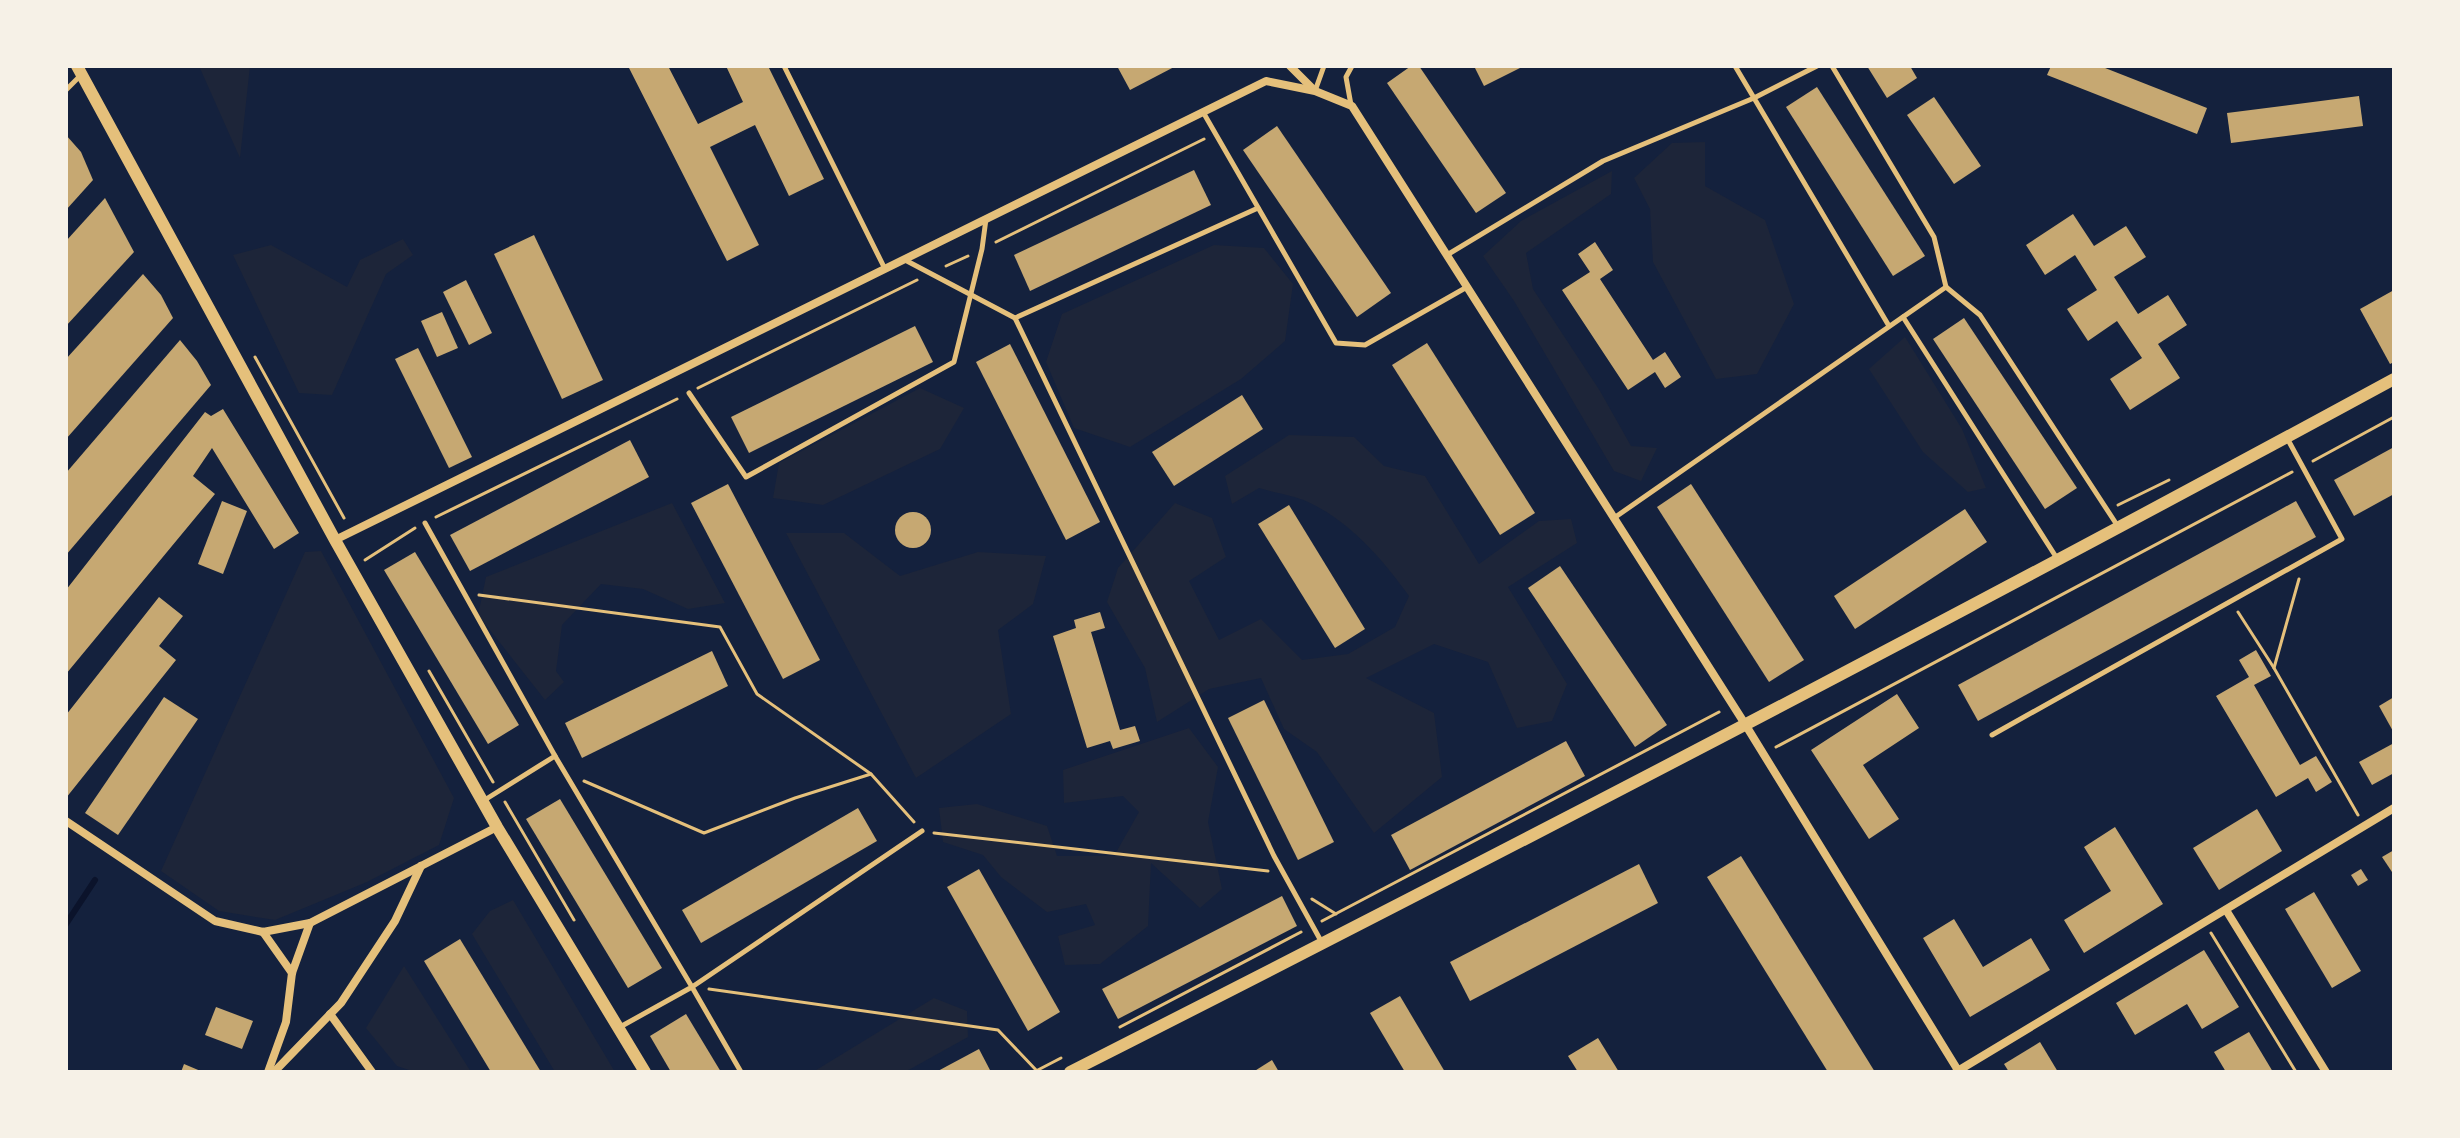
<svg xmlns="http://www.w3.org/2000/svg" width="2460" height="1138" font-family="'Fira Sans',sans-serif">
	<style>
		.green { fill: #1d2539 }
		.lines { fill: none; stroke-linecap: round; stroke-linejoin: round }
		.stream { stroke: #0b132b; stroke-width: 6 }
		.building { fill: #c6a872 }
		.path { stroke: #e5c07b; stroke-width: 3 }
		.service { stroke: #e5c07b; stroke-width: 5 }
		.minor { stroke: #e5c07b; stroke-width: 8 }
		.tertiary { stroke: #e5c07b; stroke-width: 12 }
	</style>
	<rect width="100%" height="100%" fill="#14213d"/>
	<g class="green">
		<polygon points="199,66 250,66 240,158"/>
		<polygon points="1705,142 1705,186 1765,220 1794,304 1757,374 1716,379 1653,262 1650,209 1634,178 1672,143"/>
		<polygon points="1612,171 1611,194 1526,253 1533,289 1600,391 1631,446 1657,448 1641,481 1614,471 1514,301 1483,256 1521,221"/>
		<polygon points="403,239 413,255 386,274 332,395 299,393 233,255 271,245 347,287 360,260"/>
		<polygon points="1214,245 1264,248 1293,284 1285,341 1241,379 1130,447 1074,428 1046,362 1062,314"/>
		<polygon points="1905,337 1962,429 1986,488 1968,492 1923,452 1869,369"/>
		<polygon points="920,388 964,408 940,449 823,505 773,498 779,463"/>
		<path d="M1289 435 1354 437 1384 466 1425 476 1479 564 1539 521 1571 519 1577 543 1508 587 1567 684 1552 721 1517 728 1488 662 1434 644 1366 678 1434 713 1442 777 1374 833 1317 752 1284 729 1261 678 1209 689 1157 722 1145 668 1107 602 1118 568 1175 503 1212 518 1226 557 1189 581 1219 640 1261 619 1302 660 1348 654 1395 627 1409 596C1383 560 1351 522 1308 502 1293 495 1275 493 1259 488L1232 504 1225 476Z"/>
		<polygon points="672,503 725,603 688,609 643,589 601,584 562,625 556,671 564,682 545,700 478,615 486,577"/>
		<polygon points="786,533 844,533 900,576 978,552 1046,556 1033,604 998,630 1011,714 916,778"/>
		<polygon points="321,551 454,798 439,845 367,882 275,920 219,911 161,871 305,552"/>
		<polygon points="1189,728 1218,767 1208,822 1222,889 1200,908 1151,863 1148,926 1100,964 1065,965 1058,936 1095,925 1086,904 1047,912 1001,877 983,855 943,842 939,808 977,804 1047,826 1057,856 1114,856 1139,812 1123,796 1064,803 1063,770"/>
		<polygon points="513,900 615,1072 555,1072 472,934 490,911"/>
		<polygon points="404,966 471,1072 415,1072 397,1066 366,1028"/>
		<polygon points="934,998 967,1011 968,1037 905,1072 813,1072"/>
	</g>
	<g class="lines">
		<polyline class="stream" points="66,924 95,880"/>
	</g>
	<g class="building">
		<polygon points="628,66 668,66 698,124 743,102 726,66 768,66 824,179 789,196 755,125 710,147 759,245 727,261"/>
		<polygon points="1117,66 1176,66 1130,90"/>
		<polygon points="1411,66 1419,66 1506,193 1476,213 1387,83"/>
		<polygon points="1474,66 1524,66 1484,86"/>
		<polygon points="1867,66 1910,66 1917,78 1887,98"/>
		<polygon points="2051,66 2100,66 2207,108 2197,134 2047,75"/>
		<polygon points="1817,87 1925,256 1893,276 1786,107"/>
		<polygon points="2359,96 2363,126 2231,143 2227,113"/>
		<polygon points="1934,97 1981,166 1954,184 1907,115"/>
		<polygon points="1277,126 1391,293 1357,317 1243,150"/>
		<polygon points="66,135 81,152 93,180 66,210"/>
		<polygon points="1194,170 1211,205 1030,291 1014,255"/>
		<polygon points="105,198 134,252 66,326 66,241"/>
		<polygon points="2073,214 2094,246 2126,226 2146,257 2114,277 2138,314 2168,295 2187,325 2158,344 2180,378 2130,410 2110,379 2142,358 2117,321 2088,341 2067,309 2097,290 2075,255 2045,275 2026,245"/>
		<polygon points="534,235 603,380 562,399 494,254"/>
		<polygon points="1595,242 1613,270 1600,279 1653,360 1665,352 1681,377 1665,388 1655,372 1628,390 1562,290 1590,272 1578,254"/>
		<polygon points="143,274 161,295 173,318 66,439 66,359"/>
		<polygon points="466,280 492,333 469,345 443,292"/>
		<polygon points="2394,290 2394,362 2390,364 2360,309"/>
		<polygon points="442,312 458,348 437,357 421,321"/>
		<polygon points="1964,318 2077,488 2045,509 1933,339"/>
		<polygon points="915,326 933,362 749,453 731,417"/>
		<polygon points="180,340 197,361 211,385 66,555 66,473"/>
		<polygon points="1427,343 1535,513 1500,535 1392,365"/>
		<polygon points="1010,344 1100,522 1066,540 976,362"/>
		<polygon points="418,348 472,457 449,468 395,359"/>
		<polygon points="1242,395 1263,429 1174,486 1152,452"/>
		<polygon points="223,409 299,533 274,549 212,448 193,476 215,494 66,674 66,590 205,412 211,416"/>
		<polygon points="630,440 649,477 470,571 450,535"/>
		<polygon points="2394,447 2394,494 2354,516 2334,480"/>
		<polygon points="728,484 820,660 783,679 691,503"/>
		<polygon points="1691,484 1804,660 1769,682 1657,507"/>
		<polygon points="222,501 247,511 223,574 198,564"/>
		<polygon points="2296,501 2316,537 1978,721 1958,685"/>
		<polygon points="1289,505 1365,629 1335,648 1258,524"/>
		<polygon points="1965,509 1987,542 1855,629 1834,596"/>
		<circle cx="913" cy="530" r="18"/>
		<polygon points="415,552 519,725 488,744 384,570"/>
		<polygon points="1560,566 1667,725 1635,747 1528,588"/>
		<polygon points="159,597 183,616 159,646 176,660 66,798 66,715"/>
		<polygon points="1100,612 1105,628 1091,632 1120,730 1135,726 1140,741 1113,749 1110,741 1087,748 1053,636 1076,628 1074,620"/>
		<polygon points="2256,650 2271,676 2254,685 2300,765 2316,756 2332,782 2316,792 2308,778 2276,797 2216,696 2249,677 2239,660"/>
		<polygon points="712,651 728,686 582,758 565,723"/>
		<polygon points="1897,694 1919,728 1863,765 1899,819 1869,839 1811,750"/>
		<polygon points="164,697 198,719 118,835 85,813"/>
		<polygon points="2394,697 2394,733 2379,706"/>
		<polygon points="1264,700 1334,842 1298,860 1228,718"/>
		<polygon points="1566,741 1585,776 1410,870 1391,835"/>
		<polygon points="2394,743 2394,773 2372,785 2359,762"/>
		<polygon points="560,799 662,968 628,988 526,819"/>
		<polygon points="858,808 877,841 701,943 682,910"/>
		<polygon points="2257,809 2282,851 2219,890 2193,848"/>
		<polygon points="2115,827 2163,904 2084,953 2064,920 2111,891 2084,847"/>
		<polygon points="2394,850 2394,875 2382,857"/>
		<polygon points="1741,856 1875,1072 1828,1072 1707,877"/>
		<polygon points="1639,864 1658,903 1470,1001 1450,962"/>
		<polygon points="979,869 1060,1012 1028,1031 947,887"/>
		<polygon points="2361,869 2368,880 2358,886 2351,875"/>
		<polygon points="2314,892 2361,971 2332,988 2285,909"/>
		<polygon points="1282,896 1297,926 1118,1019 1102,989"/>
		<polygon points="1954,919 1983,967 2031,938 2050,970 1970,1017 1923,938"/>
		<polygon points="460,939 541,1072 491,1072 424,961"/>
		<polygon points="2204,950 2239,1007 2202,1029 2187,1004 2135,1035 2116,1003"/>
		<polygon points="1400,996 1445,1072 1405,1072 1370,1013"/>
		<polygon points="216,1007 253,1021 242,1049 205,1035"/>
		<polygon points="686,1014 721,1072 671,1072 650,1036"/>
		<polygon points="2249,1032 2273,1072 2226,1072 2214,1052"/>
		<polygon points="1598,1038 1619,1072 1578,1072 1568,1056"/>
		<polygon points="2040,1042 2058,1072 2009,1072 2004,1064"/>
		<polygon points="979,1049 991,1072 936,1072"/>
		<polygon points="1272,1060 1279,1072 1253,1072"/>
		<polygon points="184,1064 203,1072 181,1072"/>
	</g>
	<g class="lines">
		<g class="path">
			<polyline points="996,242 1204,139"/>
			<polyline points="946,266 968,256"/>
			<polyline points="255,357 344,518"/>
			<polyline points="698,388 917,280"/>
			<polyline points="2313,461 2394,417"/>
			<polyline points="2118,505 2169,480"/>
			<polyline points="436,517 677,399"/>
			<polyline points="365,560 415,528"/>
			<polyline points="479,595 720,627 757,694 871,774 914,822"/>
			<polyline points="2238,612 2274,668 2358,815"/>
			<polyline points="2274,668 2299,579"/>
			<polyline points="429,671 493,782"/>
			<polyline points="1776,747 2292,472"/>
			<polyline points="584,781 704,833 795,798 871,774"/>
			<polyline points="505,802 574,920"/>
			<polyline points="934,833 1268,871"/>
			<polyline points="1312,899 1336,914"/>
			<polyline points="1322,921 1719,712"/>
			<polyline points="2211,933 2296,1072"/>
			<polyline points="709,989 998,1030 1037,1071"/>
			<polyline points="1120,1027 1301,932"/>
			<polyline points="1034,1072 1061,1058"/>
		</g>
		<g class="service">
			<polyline points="784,66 885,269"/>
			<polyline points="1817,66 1754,98 1889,326"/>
			<polyline points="66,90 81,75"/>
			<polyline points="1315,91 1324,66"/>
			<polyline points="1351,105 1346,77 1352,66"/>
			<polyline points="1203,112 1336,343 1365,345 1467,287"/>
			<polyline points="1447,255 1603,161 1754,98 1735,66"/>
			<polyline points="905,260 1015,318 1258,208"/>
			<polyline points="1946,287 1980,315 2117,525"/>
			<polyline points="1903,317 2058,560"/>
			<polyline points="1015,318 1274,856 1321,941"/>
			<polyline points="689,393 746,477 954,362 982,249 986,219"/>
			<polyline points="1614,518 1946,287 1934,237 1832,66"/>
			<polyline points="425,523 555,756 483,801"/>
			<polyline points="1992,735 2342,539 2287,438"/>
			<polyline points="555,756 692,987 620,1027"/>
			<polyline points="741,1072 692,987 922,831"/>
		</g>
		<g class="minor">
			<polyline points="1290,66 1314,90"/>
			<polyline points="335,540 1266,81 1315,91 1352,106 1745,724 1959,1072"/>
			<polyline points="66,821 215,921 263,932 310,923"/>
			<polyline points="2226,910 2326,1072"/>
			<polyline points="263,932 292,973"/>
			<polyline points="330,1014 372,1072"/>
			<polyline points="268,1072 286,1022 292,973 310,923 497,827"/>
			<polyline points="274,1072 341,1003 395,921 421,866"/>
			<polyline points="1956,1072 2394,808"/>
		</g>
		<g class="tertiary">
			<polyline points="77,66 335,540 497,827 645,1072"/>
			<path d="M1070 1072C1514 847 1956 617 2394 379"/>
		</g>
	</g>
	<rect width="2460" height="1138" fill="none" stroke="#f6f1e7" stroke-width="136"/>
</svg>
